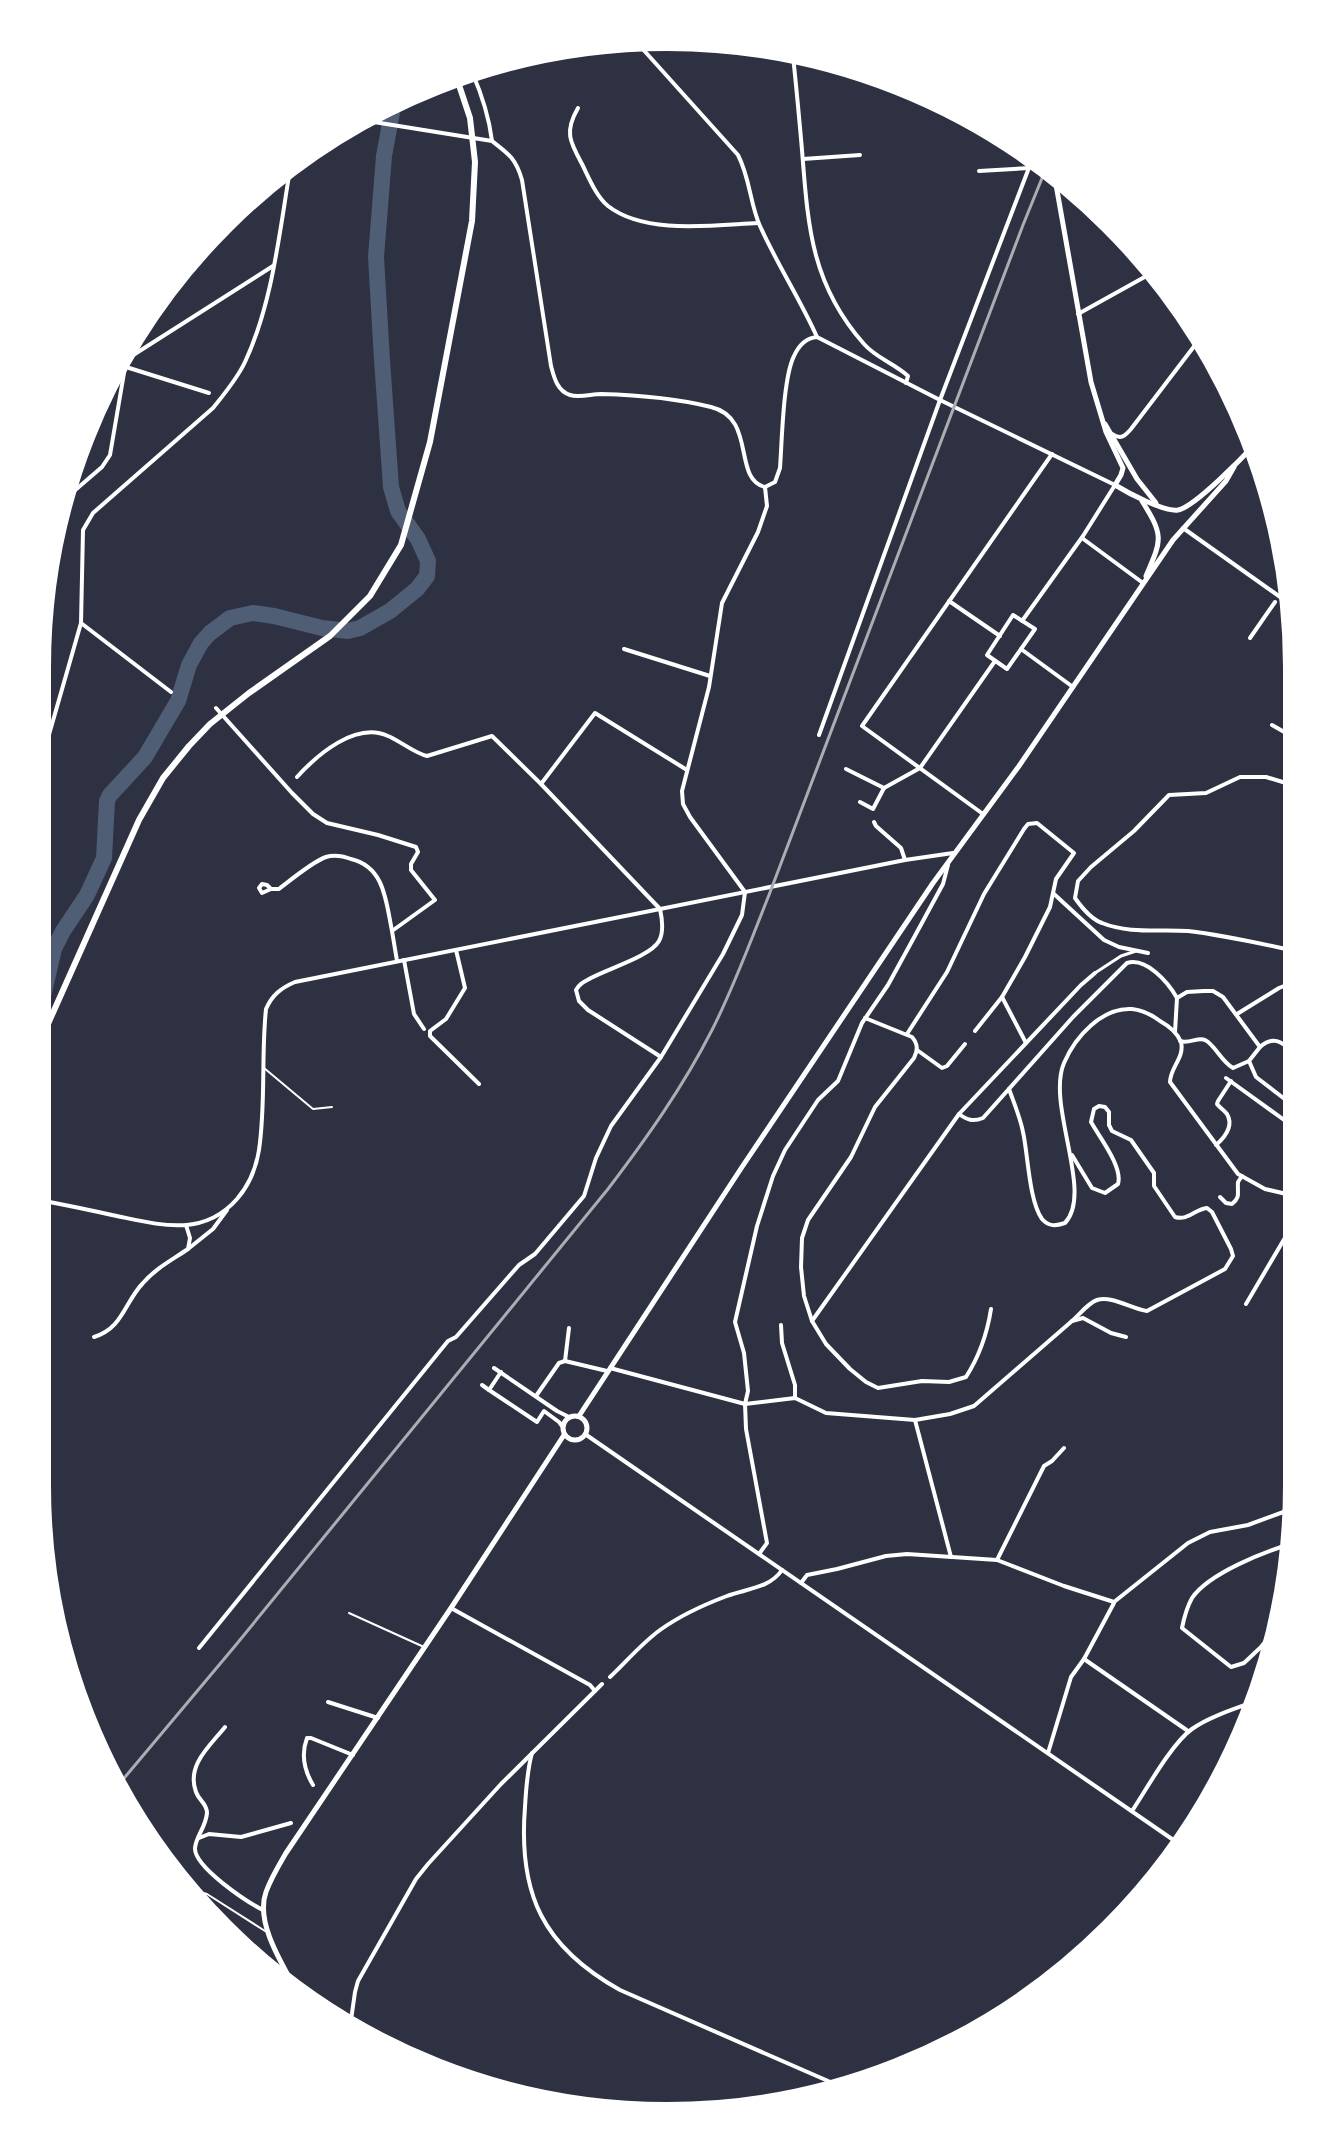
<svg xmlns="http://www.w3.org/2000/svg" width="1334" height="2153" font-family="Lato,sans-serif">
	<style>
		.lines { fill: none; stroke-linecap: round; stroke-linejoin: round }
		.river { stroke: #4f5d75; stroke-width: 16 }
		.service { stroke: #fff; stroke-width: 2 }
		.pedestrian { stroke: #fff; stroke-width: 3 }
		.minor { stroke: #fff; stroke-width: 4 }
		.tertiary { stroke: #fff; stroke-width: 4 }
		.secondary { stroke: #fff; stroke-width: 5 }
		.primary { stroke: #fff; stroke-width: 6 }
		.rail { stroke: #abadb3; stroke-width: 3 }
		.rim { fill: none; stroke: #fff; stroke-width: 10 }
	</style>
	<rect width="100%" height="100%" fill="#2d3142"/>
	<g class="lines">
		<polyline class="river" points="35,1014 41,1005 54,949 63,931 87,895 104,858 107,801 110,795 145,757 178,701 189,665 201,643 210,633 230,618 253,613 274,616 322,628 348,631 360,628 390,611 417,589 427,576 428,561 418,539 398,511 391,487 382,360 376,257 384,156 395,96"/>
		<g class="service">
			<polyline points="264,1068 313,1109 332,1107"/>
			<polyline points="349,1613 424,1647"/>
			<polyline points="185,1888 207,1894 265,1931"/>
		</g>
		<polyline class="pedestrian" points="1095,973 1121,956 1136,951"/>
		<g class="minor">
			<path d="M631 36 738 155C750 178 750 204 760 226 777 264 800 299 817 337"/>
			<path d="M792 47C796 82 799 116 802 150 808 226 811 284 864 344 876 358 894 363 908 376L906 383"/>
			<polyline points="794,62 847,60"/>
			<path d="M472 72C482 95 489 116 492 141"/>
			<path d="M578 108C564 132 570 142 582 164 589 178 596 196 608 206 645 235 714 225 758 223"/>
			<polyline points="803,159 860,155"/>
			<polyline points="979,171 1029,168"/>
			<polyline points="1057,187 1070,179"/>
			<polyline points="1078,314 1159,269"/>
			<polyline points="127,359 273,266"/>
			<polyline points="126,367 209,393"/>
			<path d="M1112 434C1121 440 1125 436 1131 429L1205 332"/>
			<polyline points="59,504 102,467 110,455 130,338"/>
			<polyline points="1183,528 1297,609"/>
			<polyline points="1082,538 1143,583"/>
			<polyline points="1282,596 1295,598"/>
			<polyline points="949,601 1000,636"/>
			<polygon points="1013,615 1035,629 1007,669 987,655"/>
			<polyline points="1022,621 1083,536 1115,485"/>
			<polyline points="81,623 171,692"/>
			<polyline points="1250,638 1275,602"/>
			<polyline points="624,649 710,676"/>
			<polyline points="1021,649 1073,687"/>
			<polyline points="216,708 292,793 313,814 327,823 378,835 416,847 418,852 411,864 411,870 435,900 392,931 397,961"/>
			<polyline points="1272,725 1300,741"/>
			<polyline points="819,735 940,400 1035,152"/>
			<polyline points="846,769 884,788"/>
			<path d="M297 777C317 755 356 721 388 736 400 741 416 754 427 756L492 736 541 784 660 909C662 918 664 932 659 941 651 956 607 969 591 978 584 982 580 983 576 990L579 1001 588 1010 661 1057"/>
			<polyline points="541,784 595,713 687,770"/>
			<polyline points="860,802 873,809 884,788 920,768 995,661"/>
			<polyline points="983,814 862,726 1052,454"/>
			<polyline points="874,822 876,826 901,848 905,860"/>
			<path d="M271 889 262 893 259 888 262 884 267 885 271 889H279C292 879 312 862 326 857 335 854 343 856 351 859 385 867 386 902 392 931"/>
			<polyline points="1054,894 1104,940 1119,947 1148,953"/>
			<path d="M1286 949C1254 942 1221 935 1188 931 1160 929 1129 934 1102 923 1091 919 1082 908 1075 898L1078 881 1091 867 1134 831 1169 795 1206 793 1240 777H1266L1286 783 1300 789"/>
			<polyline points="456,950 465,988 446,1019 430,1031 430,1036 479,1084"/>
			<polyline points="404,960 414,1014 424,1029"/>
			<polyline points="1002,997 1026,1043"/>
			<polyline points="1237,1014 1279,988 1299,980"/>
			<path d="M865 1018 912 1037C918 1044 918 1050 914 1058L875 1107 851 1157 808 1220 802 1238 801 1267 804 1296 812 1321 826 1344 850 1369 866 1382 878 1388 922 1381 949 1382 966 1377C980 1355 987 1335 991 1309"/>
			<path d="M1175 1032 1177 998 1187 992 1204 991H1213L1223 997 1260 1047C1276 1033 1284 1045 1299 1056"/>
			<polyline points="907,1034 947,972 984,894 1024,829 1028,824 1037,823 1074,853 1056,879 1050,907 1025,957 1002,997 975,1031"/>
			<path d="M1180 1041C1189 1044 1198 1037 1205 1040 1215 1045 1221 1061 1233 1068L1249 1061 1260 1047"/>
			<polyline points="917,1050 942,1068 947,1066 965,1044"/>
			<polyline points="1249,1061 1256,1077 1299,1110"/>
			<polyline points="1226,1078 1298,1130"/>
			<path d="M1009 1089C1014 1103 1020 1117 1023 1132 1028 1154 1029 1201 1042 1219 1049 1227 1056 1226 1065 1223 1094 1193 1046 1105 1064 1063 1075 1037 1102 1007 1132 1009 1143 1010 1152 1015 1160 1021 1169 1026 1177 1032 1181 1042 1185 1057 1170 1068 1170 1082L1238 1174 1265 1189 1295 1196"/>
			<path d="M959 1114C967 1120 973 1122 983 1118L1073 1017 1127 963C1146 957 1168 982 1177 998"/>
			<path d="M1216 1145C1224 1138 1234 1126 1227 1114 1224 1110 1220 1108 1217 1104L1218 1101 1231 1081"/>
			<path d="M1220 1197 1226 1203 1232 1204C1241 1197 1237 1193 1238 1182L1242 1176"/>
			<polyline points="186,1225 190,1238 188,1249 213,1229 227,1210"/>
			<polyline points="1298,1243 1286,1236 1295,1196 1298,1192"/>
			<polyline points="1246,1304 1286,1236"/>
			<polyline points="812,1321 959,1114 1081,985 1095,973"/>
			<path d="M1072 1321C1079 1315 1088 1303 1097 1300 1111 1295 1132 1309 1147 1311L1225 1269 1233 1256 1231 1249 1212 1212 1207 1208C1195 1209 1188 1221 1175 1217L1154 1186V1173L1131 1140 1112 1131 1109 1125V1112L1105 1107 1099 1106 1094 1109 1091 1122C1100 1138 1123 1167 1118 1184L1105 1193 1092 1188 1072 1155"/>
			<polyline points="781,1325 782,1343 795,1385 795,1397"/>
			<path d="M94 1337C123 1328 124 1303 143 1283 156 1268 172 1260 188 1249"/>
			<polyline points="565,1361 569,1328"/>
			<polyline points="494,1368 557,1411 569,1417"/>
			<polyline points="610,1368 745,1404 795,1398 826,1413 915,1420 950,1414 974,1406 1072,1321 1083,1318 1111,1333 1126,1337"/>
			<polyline points="501,1372 489,1390 537,1422 544,1411 559,1422 562,1426"/>
			<polyline points="482,1385 489,1390"/>
			<polyline points="536,1396 559,1363 565,1361 607,1371"/>
			<polyline points="915,1420 951,1557"/>
			<polyline points="759,1554 767,1543 746,1429 745,1404 748,1391 744,1353 735,1322 757,1226 773,1176 785,1150 818,1100 838,1081 862,1023 888,985 917,932 943,884 948,865"/>
			<polyline points="997,1560 1044,1466 1052,1461 1064,1448"/>
			<polyline points="801,1583 807,1575 837,1569 886,1556 907,1554 997,1560 1064,1586 1114,1602 1188,1543 1210,1532 1248,1525 1297,1507"/>
			<polyline points="451,1608 590,1685 595,1691"/>
			<path d="M1283 1619 1261 1647 1244 1663 1231 1667 1182 1628C1184 1618 1187 1607 1192 1598 1209 1573 1266 1551 1294 1543L1297 1544"/>
			<polyline points="199,1648 439,1352 448,1341 456,1337 519,1265 535,1254 584,1196 596,1158 611,1126 661,1057 723,954 742,915 745,892 690,817 683,804 682,791 709,687 722,603 758,532 767,506 765,487"/>
			<polyline points="1084,1659 1188,1731"/>
			<path d="M610 1677C626 1662 642 1643 660 1630 681 1615 703 1605 727 1596 746 1589 770 1588 782 1570"/>
			<polyline points="328,1702 378,1718"/>
			<path d="M225 1727C210 1746 186 1765 196 1792 199 1801 207 1803 207 1813 206 1827 196 1836 195 1848 194 1867 247 1902 263 1910"/>
			<path d="M532 1753C527 1771 526 1789 525 1807 518 1894 543 1947 620 1990L851 2091"/>
			<polyline points="1048,1753 1071,1677 1084,1659 1114,1603"/>
			<path d="M313 1785C304 1770 301 1754 307 1738H311L353 1755"/>
			<path d="M1132 1811C1146 1790 1172 1743 1192 1729 1210 1716 1240 1707 1262 1699"/>
			<polyline points="199,1838 209,1834 241,1837 291,1823"/>
			<polyline points="350,2027 355,1992 358,1981 416,1879 428,1864 501,1784 602,1684"/>
		</g>
		<g class="tertiary">
			<path d="M349 118 492 141C509 154 516 159 522 180L551 366C554 377 557 391 570 395 579 398 592 394 601 394 638 395 675 398 711 407 757 418 732 479 765 487L775 482 780 468C782 441 783 378 794 356 799 345 806 338 817 337L940 400 1115 485"/>
			<path d="M36 780 81 623 83 530 93 513 213 408C225 393 237 379 245 362 274 300 280 225 292 158"/>
			<path d="M34 1199C60 1204 86 1209 112 1215 157 1224 202 1239 237 1199 250 1184 256 1169 259 1150 266 1103 261 1056 266 1009 272 995 281 988 295 982L905 860 953 853"/>
			<polyline points="585,1434 1185,1848"/>
		</g>
		<g class="secondary">
			<path d="M1052 162 1091 382 1106 432 1123 468 1121 475 1115 485C1128 493 1164 512 1178 510 1195 507 1245 455 1258 441"/>
			<polyline points="1105,424 1137,479 1156,503"/>
			<path d="M1142 501C1164 536 1162 539 1146 576"/>
			<circle cx="575" cy="1428" r="12"/>
			<polyline points="579,1416 742,1167 933,883 1019,766 1173,540 1226,481 1234,467"/>
			<path d="M302 2001C287 1971 254 1925 266 1892 271 1878 279 1865 286 1853L451 1608 564 1435"/>
		</g>
		<polyline class="primary" points="35,1053 139,820 163,778 189,746 210,724 249,693 330,636 370,596 401,545 430,442 472,221 475,162 470,118 454,70"/>
		<path class="rail" d="M115 1789 235 1646 608 1189C646 1139 683 1087 712 1030 734 987 751 940 769 895L1023 225 1049 161"/>
	</g>
	<path d="M0 0H1334V2153H0ZM667 46H667A621 621 0 0 1 1288 667V1486A621 621 0 0 1 667 2107H667A621 621 0 0 1 46 1486V667A621 621 0 0 1 667 46Z" fill="#fff" fill-rule="evenodd"/>
	<path class="rim" d="M667 46H667A621 621 0 0 1 1288 667V1486A621 621 0 0 1 667 2107H667A621 621 0 0 1 46 1486V667A621 621 0 0 1 667 46Z"/>
</svg>
